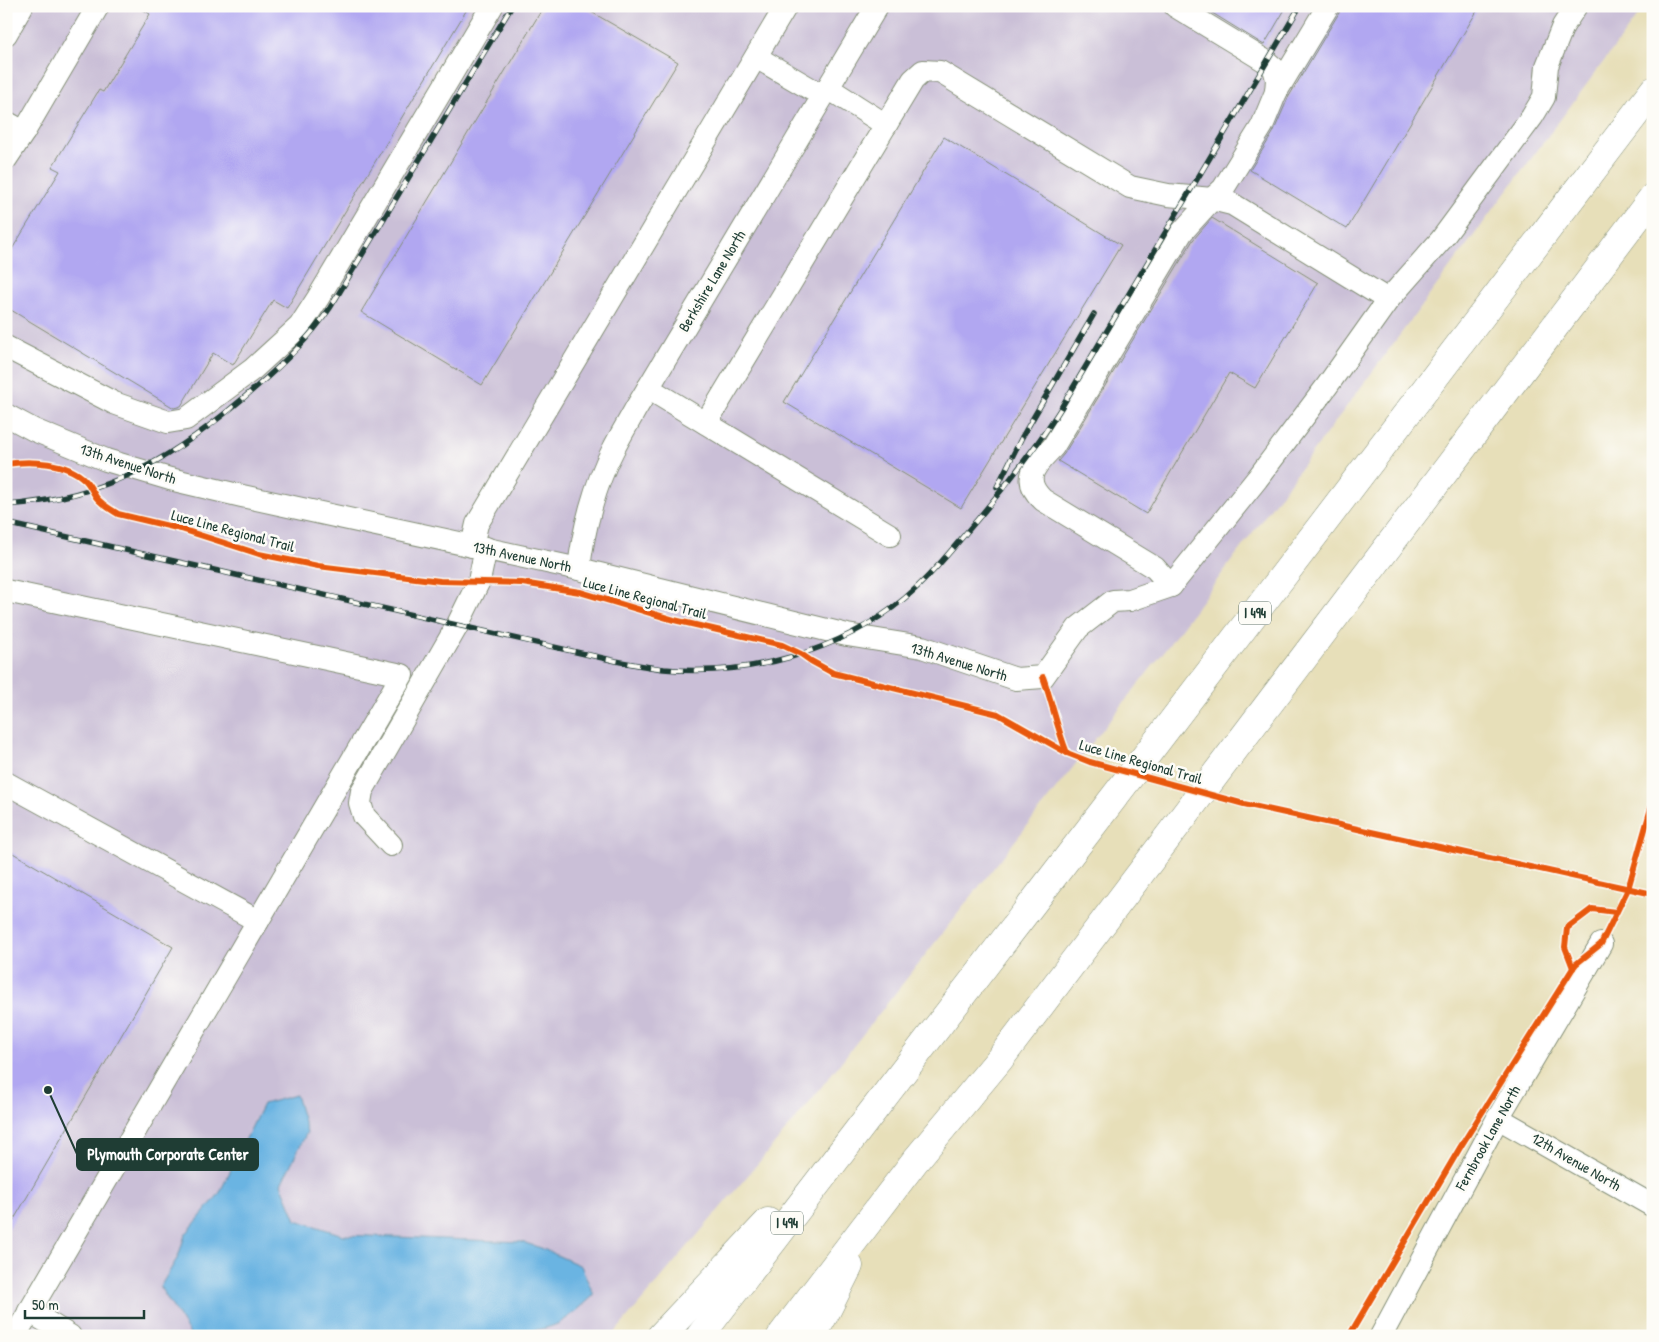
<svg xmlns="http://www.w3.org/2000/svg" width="1659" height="1342" font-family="'Patrick Hand',sans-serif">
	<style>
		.industrial { fill: #cabfd7 }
		.water { fill: #6ab4e2; stroke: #44788b }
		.building { fill: #b1a7f1 }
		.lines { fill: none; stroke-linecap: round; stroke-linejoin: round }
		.minor-casing { stroke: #838e76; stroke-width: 24 }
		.highway-casing { stroke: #838e76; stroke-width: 29 }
		.minor { stroke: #fff; stroke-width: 22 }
		.highway { stroke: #fff; stroke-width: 28 }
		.rail-casing { stroke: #1f3d34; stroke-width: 5.5 }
		.rail { stroke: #fdfcf7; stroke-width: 4; stroke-dasharray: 11; stroke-linecap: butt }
		.cycleway-casing { stroke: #fdfcf7; stroke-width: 9 }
		.cycleway { stroke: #e8590c; stroke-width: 6 }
		.labels { text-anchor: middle; stroke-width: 5; stroke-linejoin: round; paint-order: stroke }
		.shield { fill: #fdfcf7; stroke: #62766e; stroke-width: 1 }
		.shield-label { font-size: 14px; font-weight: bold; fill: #1f3d34 }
		.street-label { font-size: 15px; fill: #1f3d34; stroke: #fdfcf7 }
		.leader { fill: none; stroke: #1f3d34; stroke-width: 2 }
		.callout-dot { fill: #1f3d34; stroke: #fdfcf7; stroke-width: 2 }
		.callout { fill: #1f3d34; stroke: #1f3d34; stroke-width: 2 }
		.callout-label { font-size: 16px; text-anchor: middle; font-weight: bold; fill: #fff }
	</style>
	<rect width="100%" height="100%" fill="#fdfcf7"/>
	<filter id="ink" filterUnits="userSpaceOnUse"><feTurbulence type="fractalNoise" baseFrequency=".02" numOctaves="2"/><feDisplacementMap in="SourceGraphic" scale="10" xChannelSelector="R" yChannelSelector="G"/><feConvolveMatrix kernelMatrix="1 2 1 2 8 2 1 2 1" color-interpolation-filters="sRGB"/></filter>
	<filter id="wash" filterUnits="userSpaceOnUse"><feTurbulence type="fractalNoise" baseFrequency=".0096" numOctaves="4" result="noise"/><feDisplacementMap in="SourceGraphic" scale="20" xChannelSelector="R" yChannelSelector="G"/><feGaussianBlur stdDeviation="1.12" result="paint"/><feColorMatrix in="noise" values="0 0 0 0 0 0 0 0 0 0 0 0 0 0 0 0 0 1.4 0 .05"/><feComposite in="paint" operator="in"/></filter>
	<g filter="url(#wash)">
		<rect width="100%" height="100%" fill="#e7dfb9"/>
		<polygon class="industrial" points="6,6 1645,6 1159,658 804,1109 612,1336 6,1336"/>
		<path class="water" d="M296 1095 307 1132 281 1184 296 1220 343 1235 522 1242 541 1248 581 1266 594 1295C583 1305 571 1317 557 1324 545 1330 511 1334 496 1336H191L160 1287 178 1257 185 1235 219 1194 263 1104Z"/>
		<g id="blocks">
			<g class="building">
				<polygon points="137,6 469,6 287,308 273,300 233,365 213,353 181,406 174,408 6,307 6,259 60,171 52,167 99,90 103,92 150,14"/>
				<polygon points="544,6 581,6 678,62 482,385 361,312"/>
				<polygon points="1201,6 1287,6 1264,45"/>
				<polygon points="1341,6 1480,6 1347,229 1250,170 1273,133 1288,98 1339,13"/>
				<polygon points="944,137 1121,245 961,508 784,402"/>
				<polygon points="1212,218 1318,283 1255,388 1229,373 1146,514 1058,461 1064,454 1193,240"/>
				<polygon points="6,849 173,947 6,1233"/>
			</g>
		</g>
	</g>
	<g filter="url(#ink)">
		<use href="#blocks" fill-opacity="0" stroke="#838e76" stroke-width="1"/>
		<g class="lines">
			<defs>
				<g id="minor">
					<polyline points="6,34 22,6"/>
					<polyline points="756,57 823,96"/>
					<polyline points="828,88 886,125"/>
					<polyline points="1276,92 1328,6"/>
					<polyline points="6,122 24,132"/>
					<polyline points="6,159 24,132 98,6"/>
					<polyline points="6,347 114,403 168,422 186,419 253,369 300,326 318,298 492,6"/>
					<polyline points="648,388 890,535"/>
					<polyline points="6,415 34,430 106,460 170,479 242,496 579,569 847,635 922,647 1016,679 1043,677 1078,628 1113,601 1130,600 1171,586 1257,479 1327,386 1388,300"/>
					<polyline points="706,423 913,80 923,71 940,72 1130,187 1168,195 1212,199 1232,204 1388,300 1441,240 1532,117 1544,97 1547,66 1563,26 1576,6"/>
					<polyline points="472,546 477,524 786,6"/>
					<path d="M579 569C583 531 595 484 613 450 620 436 628 423 635 410L877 6"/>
					<path d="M1171 586 1155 568 1043 500C1020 479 1036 464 1053 447L1182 232 1212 199 1223 189 1262 126 1276 92 1277 79 1274 68 1267 62 1175 6"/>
					<polyline points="6,591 402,675 15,1336"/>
					<polyline points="6,783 258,921"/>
					<polyline points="391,845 364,816 360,803 362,791 457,626 479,581 486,548"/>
					<polyline points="1498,1118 1653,1206"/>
					<polyline points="29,1311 70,1336"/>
					<polyline points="1381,1336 1498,1118 1601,944"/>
				</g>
				<g id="highway">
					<polyline points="661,1336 768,1222"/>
					<polyline points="700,1336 1135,770 1653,91"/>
					<polyline points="781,1336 915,1161 999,1060 1653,197"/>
					<polyline points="812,1336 827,1310 849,1266"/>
				</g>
			</defs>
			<use href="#minor" class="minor-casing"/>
			<use href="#highway" class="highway-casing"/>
			<use href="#minor" class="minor"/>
			<use href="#highway" class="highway"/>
			<defs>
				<g id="rail">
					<polyline points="997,487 1022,437 1094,314"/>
					<path d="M6 505C110 498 179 455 255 388 283 364 309 339 330 308L512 6"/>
					<path d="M6 523 616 661C632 664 648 667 664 669 748 677 840 652 905 598 932 575 954 547 977 520 1007 484 1036 448 1061 408L1300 6"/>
				</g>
			</defs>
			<use href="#rail" class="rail-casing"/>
			<use href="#rail" class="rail"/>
			<defs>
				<g id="cycleway">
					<path d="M6 464C31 460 67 462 85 480 90 485 92 491 96 497 101 504 110 509 118 514L181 529 259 554 318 566 440 581 522 583 580 592 674 620 782 645 801 654 811 661 833 673 998 714 1067 753 1090 762 1244 804 1653 894"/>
					<path d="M1043 677C1052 702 1057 728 1067 753"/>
					<polyline points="1573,968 1565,947 1567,928 1592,909 1616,912"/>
					<polyline points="1349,1336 1461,1146 1573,968 1576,964 1601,944 1628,889 1653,801"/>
				</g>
			</defs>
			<use href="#cycleway" class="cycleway-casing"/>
			<use href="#cycleway" class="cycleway"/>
		</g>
	</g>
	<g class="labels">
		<g class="shield">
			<rect x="1239" y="601.5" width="32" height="23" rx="4"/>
			<rect x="771" y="1211.5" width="32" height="23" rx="4"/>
		</g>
		<g class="shield-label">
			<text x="1255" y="618">I 494</text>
			<text x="787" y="1228">I 494</text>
		</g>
		<g class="street-label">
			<text transform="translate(712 281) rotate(-59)" y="5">Berkshire Lane North</text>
			<text transform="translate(128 464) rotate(18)" y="5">13th Avenue North</text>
			<text transform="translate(233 531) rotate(15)" y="5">Luce Line Regional Trail</text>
			<text transform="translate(522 557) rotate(12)" y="5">13th Avenue North</text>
			<text transform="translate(645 598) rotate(15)" y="5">Luce Line Regional Trail</text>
			<text transform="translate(959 662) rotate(17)" y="5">13th Avenue North</text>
			<text transform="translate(1141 762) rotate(16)" y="5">Luce Line Regional Trail</text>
			<text transform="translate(1488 1138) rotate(-61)" y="5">Fernbrook Lane North</text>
			<text transform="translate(1576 1162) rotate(30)" y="5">12th Avenue North</text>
		</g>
	</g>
	<path class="leader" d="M48 1090L77 1154"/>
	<circle class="callout-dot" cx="48" cy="1090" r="5"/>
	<rect class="callout" x="77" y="1139" width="181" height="31" rx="5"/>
	<g class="callout-label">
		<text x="168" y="1160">Plymouth Corporate Center</text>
	</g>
	<rect width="1659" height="1342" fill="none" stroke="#fdfcf7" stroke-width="25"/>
	<path d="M25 1310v8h119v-8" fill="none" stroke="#1f3d34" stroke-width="2.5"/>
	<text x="32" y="1310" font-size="15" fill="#1f3d34" stroke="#fdfcf7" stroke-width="4" paint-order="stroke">50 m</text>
</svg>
